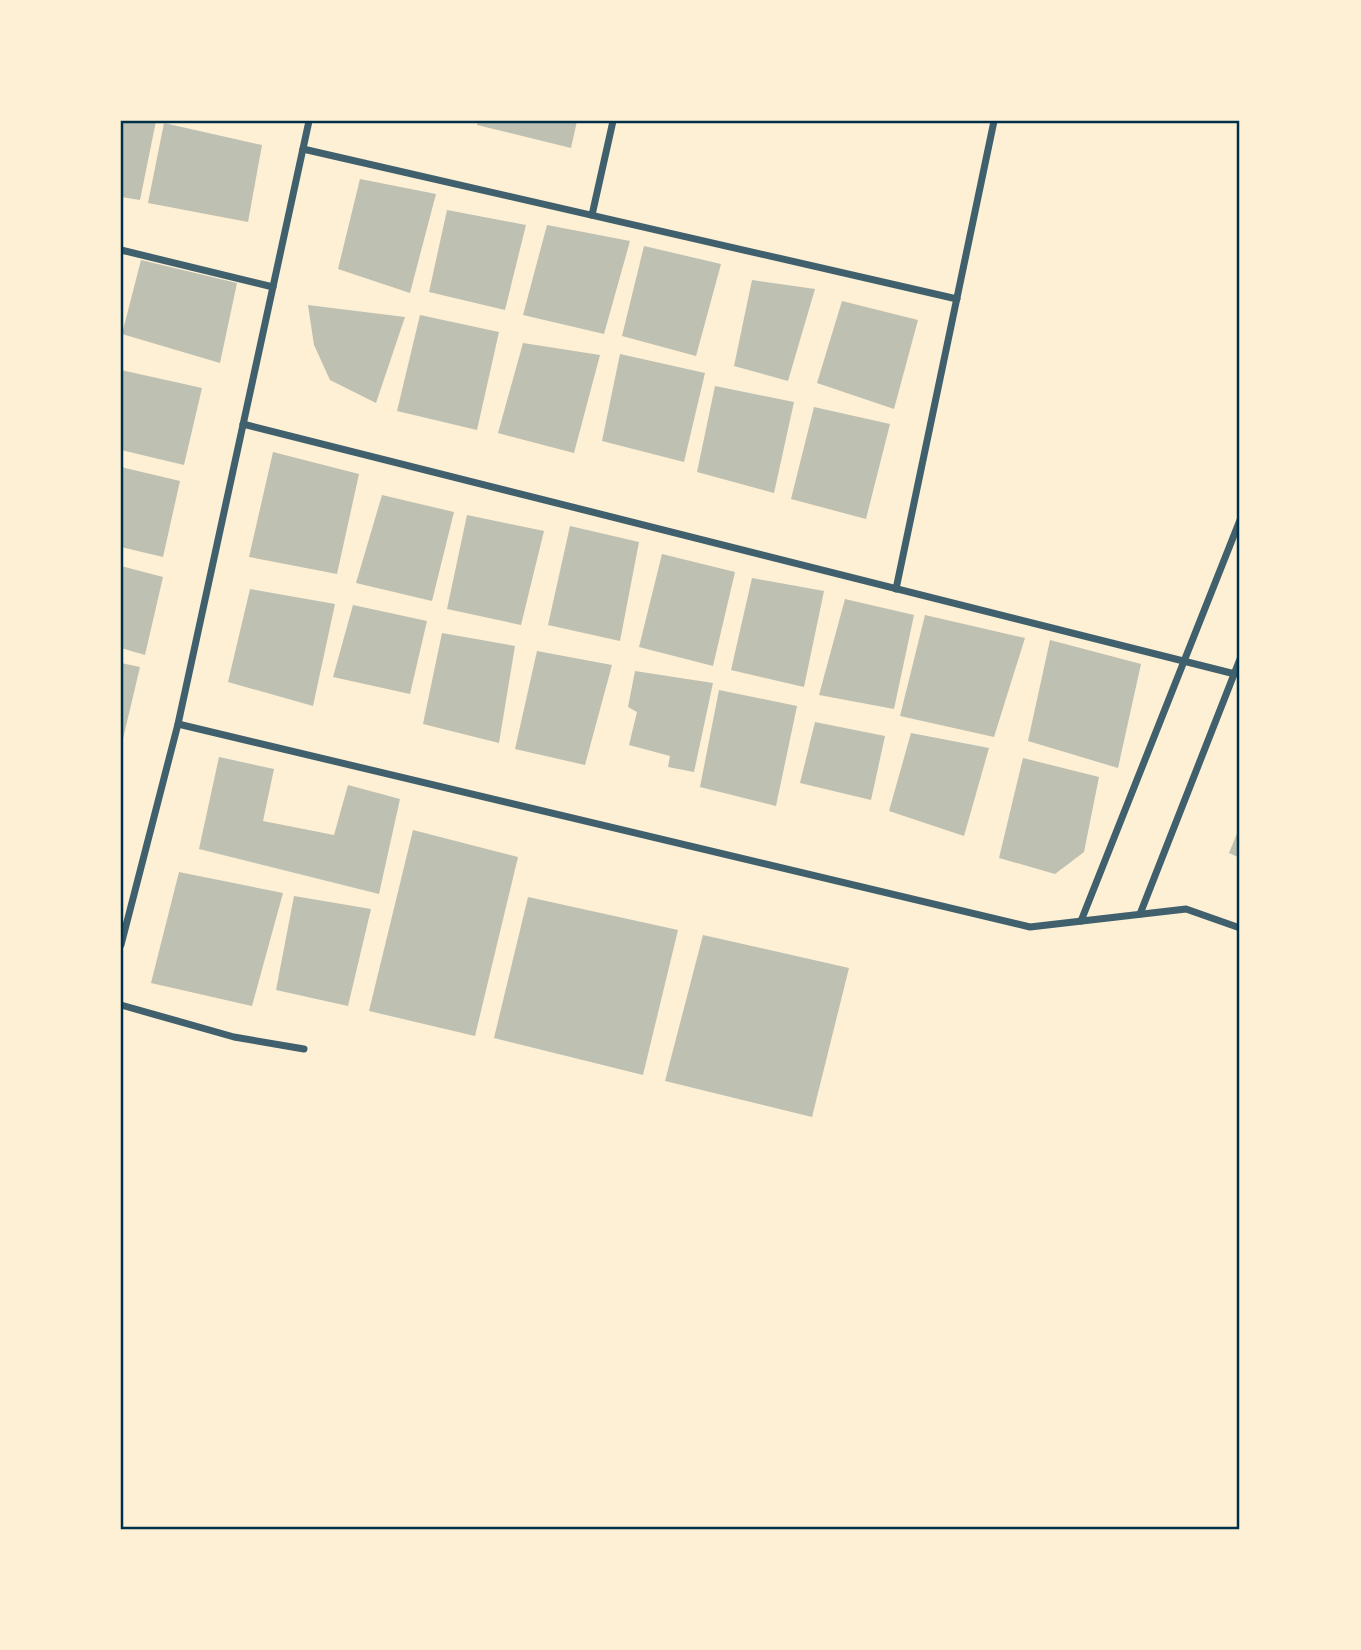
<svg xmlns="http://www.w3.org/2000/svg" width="1361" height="1650" font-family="'Public Sans',sans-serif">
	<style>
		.building { fill: #bec0b2 }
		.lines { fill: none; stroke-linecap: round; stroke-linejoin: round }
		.minor { stroke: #3f606c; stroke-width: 7 }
		.neatline { fill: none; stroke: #003049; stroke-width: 2.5 }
	</style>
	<rect width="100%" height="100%" fill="#fdf0d5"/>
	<g class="building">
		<polygon points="121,121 156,121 140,200 121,197"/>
		<polygon points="478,121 577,121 571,148 477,125"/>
		<polygon points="164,123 262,145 248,222 148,203"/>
		<polygon points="360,179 436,194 410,293 338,269"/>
		<polygon points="447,210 526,225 505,310 429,292"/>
		<polygon points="547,225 630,241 604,334 523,315"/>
		<polygon points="644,246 721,264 696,356 622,336"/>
		<polygon points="141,260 237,283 220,363 122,334"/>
		<polygon points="752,280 815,289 788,381 734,366"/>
		<polygon points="842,301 918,320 894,409 817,383"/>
		<polygon points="308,305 405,317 376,403 330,380 314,345"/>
		<polygon points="420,315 499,332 477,430 397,411"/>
		<polygon points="523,343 600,355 574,453 498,433"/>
		<polygon points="620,354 705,373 684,462 602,441"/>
		<polygon points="121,370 202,388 184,465 121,450"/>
		<polygon points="715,386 794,402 774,493 697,472"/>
		<polygon points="814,407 890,424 866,519 791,499"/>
		<polygon points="273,452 359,474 337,574 249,557"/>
		<polygon points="121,467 180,481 163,557 121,547"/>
		<polygon points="382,495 454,512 432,601 356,583"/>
		<polygon points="467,515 544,531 521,625 447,609"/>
		<polygon points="570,526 639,542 620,641 548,625"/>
		<polygon points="662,554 735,572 713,666 639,647"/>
		<polygon points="121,566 163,577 145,655 121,648"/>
		<polygon points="752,578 824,591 804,687 731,670"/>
		<polygon points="250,589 335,604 313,706 228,682"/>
		<polygon points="845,599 914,615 894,709 819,695"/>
		<polygon points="353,605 427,621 410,694 333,677"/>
		<polygon points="925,615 1025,638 994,737 900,716"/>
		<polygon points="442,633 515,646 499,743 423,724"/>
		<polygon points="1050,640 1141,664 1118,768 1028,741"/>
		<polygon points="537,651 612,665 585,765 515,749"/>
		<polygon points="121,663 140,667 122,743 121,743"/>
		<polygon points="635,671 713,683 694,772 668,767 670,756 629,745 637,712 628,707"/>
		<polygon points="719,690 797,706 776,806 700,787"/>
		<polygon points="815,722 885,736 871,800 800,783"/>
		<polygon points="911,733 989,748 964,836 889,811"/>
		<polygon points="219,757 274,769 263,821 334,835 348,785 400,799 379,894 199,849"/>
		<polygon points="1023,758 1099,777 1084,852 1055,874 999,858"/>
		<polygon points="1240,826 1240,858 1229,853"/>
		<polygon points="413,830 518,857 475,1036 369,1011"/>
		<polygon points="179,872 283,893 252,1006 151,983"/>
		<polygon points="294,896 371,909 348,1006 276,990"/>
		<polygon points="528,897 678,930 643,1075 494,1038"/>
		<polygon points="703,935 849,968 812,1117 665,1081"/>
	</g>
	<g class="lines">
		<g class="minor">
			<polyline points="303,149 957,299"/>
			<polyline points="592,215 613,121"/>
			<polyline points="121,250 273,287"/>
			<polyline points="243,424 1235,674"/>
			<polyline points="896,589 994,121"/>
			<polyline points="178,724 1030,927 1186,909 1240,928"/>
			<polyline points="1140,914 1240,659"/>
			<polyline points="1081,921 1240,520"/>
			<polyline points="121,945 178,724 309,121"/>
			<polyline points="121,1005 234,1037 304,1049"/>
		</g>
	</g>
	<rect width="1361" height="1650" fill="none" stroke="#fdf0d5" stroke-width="245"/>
	<rect x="122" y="122" width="1116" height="1406" class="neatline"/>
</svg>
